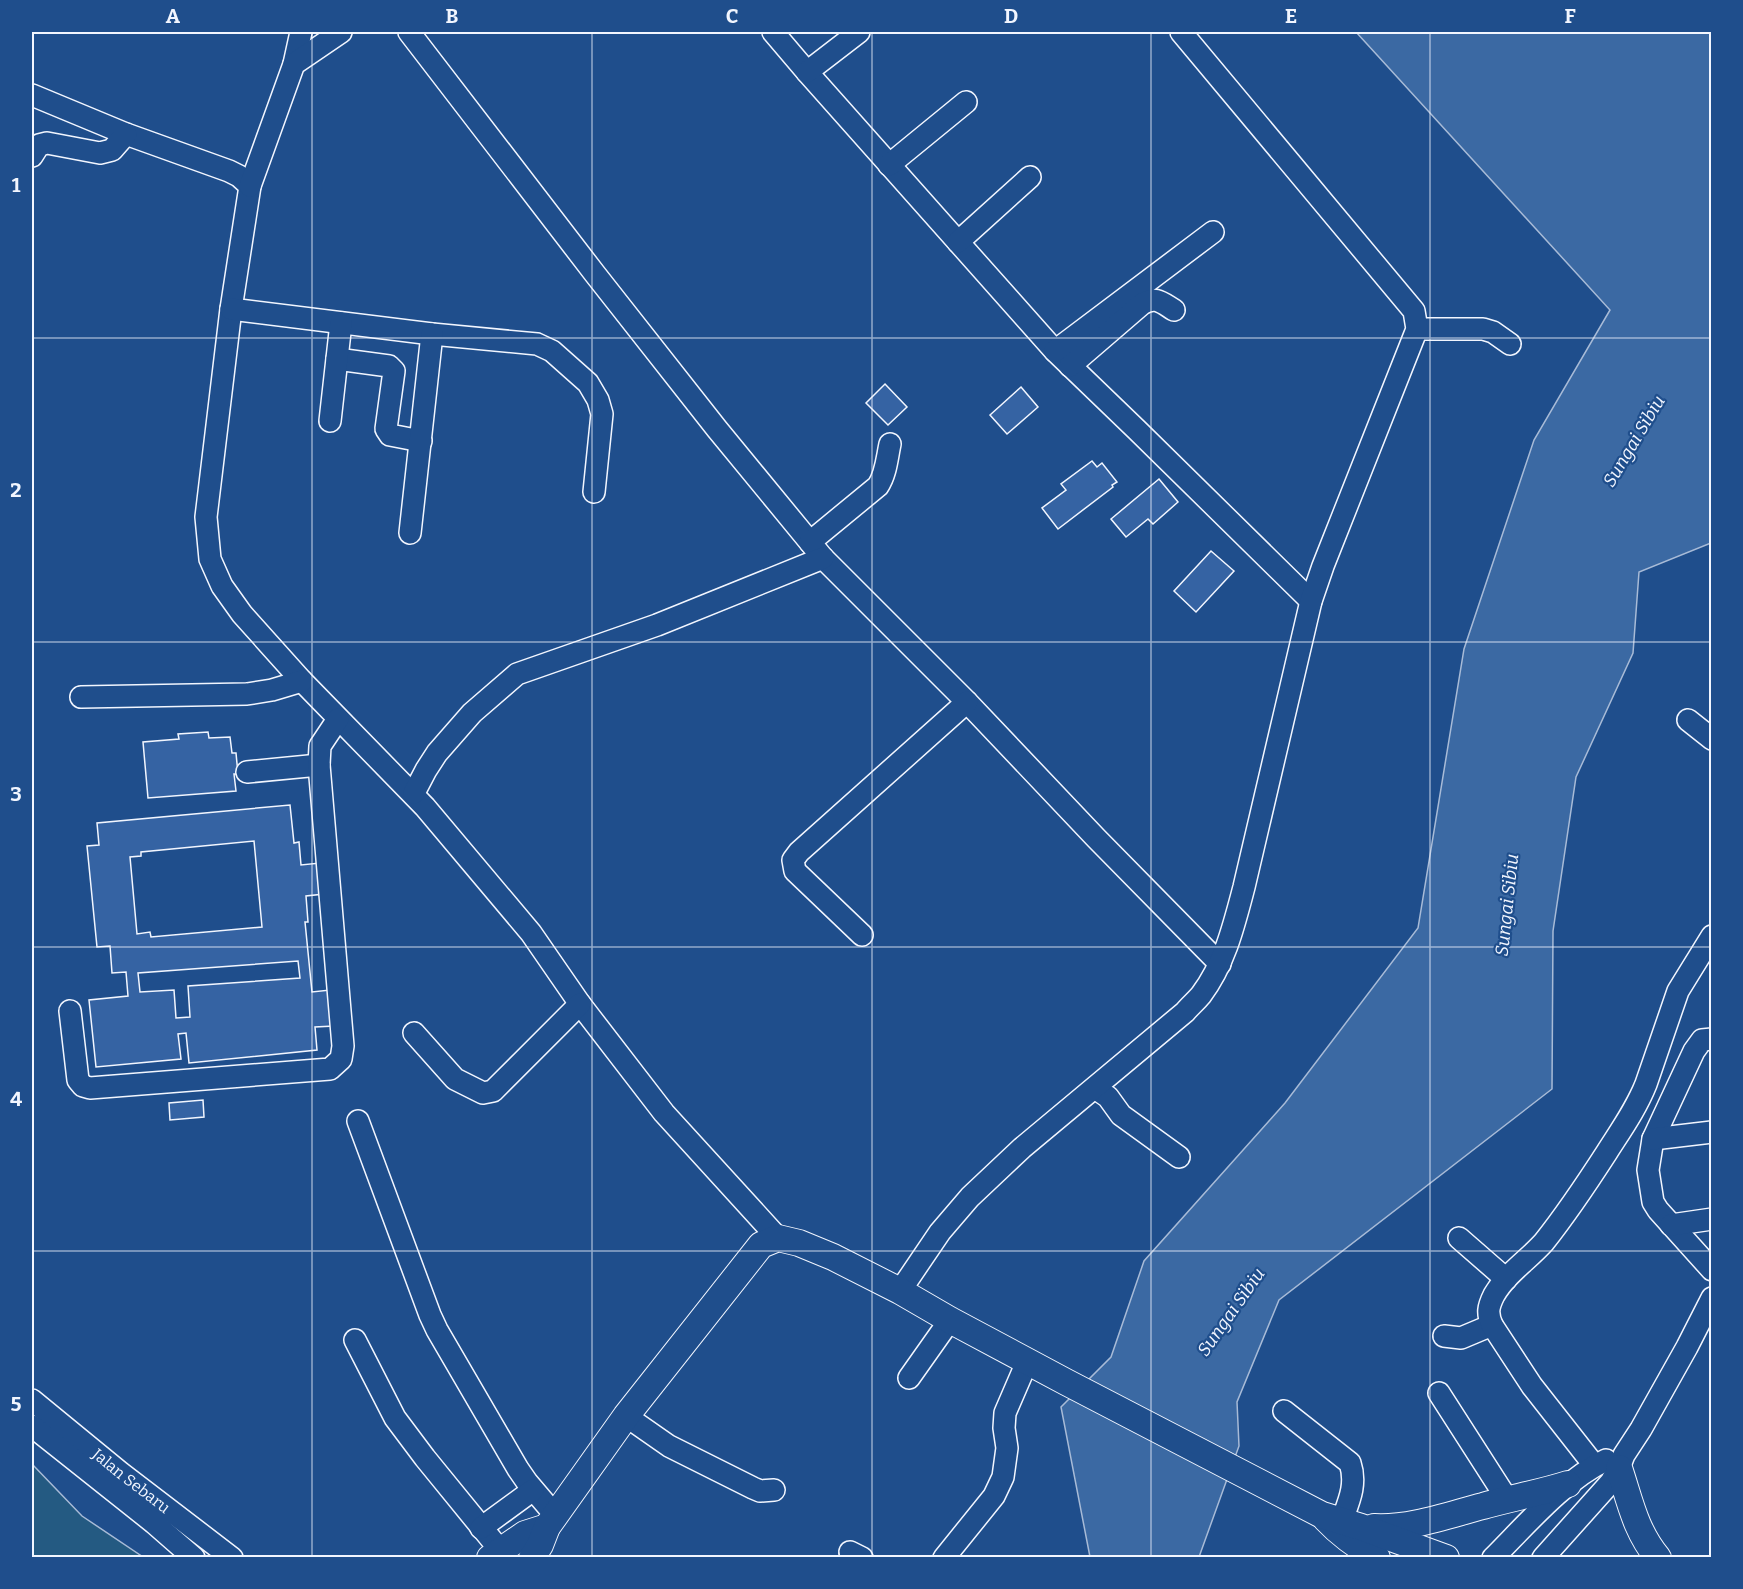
<svg xmlns="http://www.w3.org/2000/svg" width="1743" height="1589" font-family="Bitter,serif">
	<style>
		.green { fill: #245a82; stroke: #a8bbd7; stroke-width: 1.5 }
		.water { fill: #3b69a3; stroke: #a8bbd7; stroke-width: 1.5 }
		.building { fill: #3563a3; stroke: #f2f6ff; stroke-width: 1.5; fill-rule: evenodd }
		.lines { fill: none; stroke-linecap: round; stroke-linejoin: round }
		.minor-casing { stroke: #f2f6ff; stroke-width: 24 }
		.major-casing { stroke: #f2f6ff; stroke-width: 28 }
		.minor { stroke: #1f4e8c; stroke-width: 21 }
		.major { stroke: #1f4e8c; stroke-width: 26 }
		.grid { fill: none; stroke: #f2f6ff; stroke-width: 1.5; stroke-opacity: 0.55 }
		.labels { text-anchor: middle; stroke-width: 4.5; stroke-linejoin: round; paint-order: stroke }
		.street-label { font-size: 16px; fill: #f2f6ff; stroke: #1f4e8c }
		.water-label { font-size: 18px; font-style: italic; fill: #f2f6ff; stroke: #1f4e8c }
		.neatline { fill: none; stroke: #f2f6ff; stroke-width: 2 }
		.grid-label { font-size: 20px; text-anchor: middle; font-weight: bold; fill: #f2f6ff }
	</style>
	<rect width="100%" height="100%" fill="#1f4e8c"/>
	<polygon class="green" points="32,1464 82,1516 143,1557 32,1557"/>
	<polygon class="water" points="1356,32 1711,32 1711,543 1639,572 1633,653 1576,777 1553,931 1552,1089 1279,1300 1237,1402 1239,1446 1199,1557 1090,1557 1061,1407 1111,1357 1144,1261 1285,1103 1418,928 1464,649 1534,440 1610,310"/>
	<g class="building">
		<polygon points="885,384 907,407 888,425 866,403"/>
		<polygon points="1021,387 1038,407 1007,434 990,415"/>
		<polygon points="1092,461 1097,467 1102,463 1117,482 1112,485 1113,487 1058,529 1042,508 1066,490 1061,484"/>
		<polygon points="1159,479 1178,502 1153,524 1148,519 1126,537 1111,519"/>
		<polygon points="1211,551 1234,571 1196,612 1174,591"/>
		<polygon points="208,732 209,738 230,737 232,753 236,753 238,774 234,774 236,791 148,798 143,742 179,739 178,734"/>
		<path d="M290 805 294 843 299 842 301 865 320 863 324 894 306 896 308 922H305L312 992 330 990 334 1026 315 1027 317 1050 189 1063 186 1033 178 1034 181 1059 96 1067 89 1000 128 996 126 972 112 973 110 946 97 947 87 846 99 845 97 823ZM254 841 262 927 151 937 150 932 137 934 130 857 141 856V852ZM298 961 300 978 188 986 190 1017 176 1018 174 990 140 992 138 973Z"/>
		<polygon points="203,1100 204,1117 170,1120 169,1103"/>
	</g>
	<g class="lines">
		<defs>
			<g id="minor">
				<polyline points="409,32 595,274 717,429 823,558 967,702 1096,838 1220,964"/>
				<polyline points="773,32 807,72 1055,351 1137,430 1311,601"/>
				<polyline points="294,64 301,32"/>
				<polyline points="807,72 859,32"/>
				<polyline points="32,95 126,134 229,171 239,176 250,186 231,309 206,517 210,559 222,586 242,614 302,681 425,807 531,933 580,1004 664,1113 778,1238"/>
				<polyline points="32,156 39,145 47,143 100,153 112,150 126,134"/>
				<polyline points="889,165 966,102"/>
				<polyline points="250,186 294,64 341,32"/>
				<polyline points="958,242 1030,177"/>
				<polyline points="231,309 432,334 537,344 552,351 588,383 598,400 602,414 594,492"/>
				<polyline points="1417,329 1483,329 1493,332 1510,344"/>
				<polyline points="1055,351 1213,232"/>
				<polyline points="337,359 389,366 394,371 386,429 390,435 421,441"/>
				<path d="M1070 366 1142 304C1156 296 1161 302 1174 310"/>
				<polyline points="330,421 341,323"/>
				<polyline points="410,533 432,334"/>
				<path d="M810 542 878 486C886 474 887 458 890 444"/>
				<polyline points="81,697 247,694 272,690 302,681"/>
				<polyline points="1688,720 1712,739"/>
				<polyline points="247,772 319,765"/>
				<polyline points="414,793 426,770 437,753 472,713 517,674 657,625 823,558"/>
				<polyline points="862,935 795,871 793,860 799,852 967,702"/>
				<polyline points="70,1011 78,1080 83,1086 90,1088 330,1069 341,1059 343,1046 319,765 320,746 338,719"/>
				<polyline points="414,1033 455,1079 483,1093 493,1091 580,1004"/>
				<polyline points="1712,1039 1702,1040 1694,1051 1653,1139 1648,1170 1653,1202 1658,1210 1712,1270"/>
				<polyline points="1095,1088 1108,1097 1121,1115 1179,1157"/>
				<polyline points="358,1121 430,1315 437,1330 518,1469 527,1482 555,1515"/>
				<polyline points="1653,1139 1712,1132"/>
				<polyline points="1671,1225 1712,1219"/>
				<polyline points="1459,1238 1506,1279"/>
				<path d="M900 1291 940 1232 970 1197 1022 1148 1185 1012C1190 1006 1196 1001 1201 995 1225 963 1234 925 1244 887L1311 601 1323 566 1417 329 1414 311 1181 32"/>
				<polyline points="1444,1336 1461,1338 1492,1325"/>
				<polyline points="355,1340 395,1418 425,1458 500,1550"/>
				<polyline points="909,1378 950,1320"/>
				<polyline points="1439,1393 1507,1499"/>
				<path id="s1" d="M32 1400 121 1473 232 1558"/>
				<path d="M1284 1411 1350 1463C1357 1484 1349 1501 1342 1520"/>
				<polyline points="626,1416 669,1446 753,1488 760,1491 774,1490"/>
				<polyline points="32,1426 154,1523 194,1558"/>
				<path d="M1594 1465 1532 1386 1492 1325C1487 1313 1488 1307 1494 1295 1506 1274 1528 1260 1544 1242 1567 1213 1587 1183 1607 1152 1621 1130 1636 1109 1646 1084L1678 991 1712 936"/>
				<polyline points="481,1528 533,1490"/>
				<polyline points="850,1552 862,1558"/>
				<polyline points="944,1558 994,1496 1003,1477 1007,1448 1004,1428 1005,1413 1027,1362"/>
				<path d="M1493 1558C1526 1525 1564 1480 1606 1460"/>
				<polyline points="1543,1558 1611,1482 1619,1468 1624,1455 1641,1429 1687,1347 1712,1298"/>
			</g>
			<g id="major">
				<path d="M1619 1468C1630 1501 1635 1530 1658 1558"/>
				<path d="M1326 1519C1341 1535 1358 1547 1377 1558"/>
				<path d="M1374 1527C1410 1529 1448 1515 1483 1506 1511 1498 1540 1493 1568 1484"/>
				<polyline points="490,1558 525,1534 547,1527"/>
				<polyline points="532,1558 540,1545 547,1527 626,1416 761,1245 778,1238 799,1243 833,1257 900,1291 950,1320 1066,1382 1322,1515 1361,1527 1446,1558"/>
			</g>
		</defs>
		<use href="#minor" class="minor-casing"/>
		<use href="#major" class="major-casing"/>
		<use href="#minor" class="minor"/>
		<use href="#major" class="major"/>
	</g>
	<path class="grid" d="M312 32V1558M592 32V1558M872 32V1558M1151 32V1558M1430 32V1558M32 338H1712M32 642H1712M32 947H1712M32 1251H1712"/>
	<g class="labels">
		<g class="street-label">
			<text dy="6" stroke="none"><textPath href="#s1" startOffset="128">Jalan Sebaru</textPath></text>
		</g>
		<g class="water-label">
			<text transform="translate(1634 441) rotate(-59)" y="6">Sungai Sibiu</text>
			<text transform="translate(1507 905) rotate(-84)" y="6">Sungai Sibiu</text>
			<text transform="translate(1231 1312) rotate(-55)" y="6">Sungai Sibiu</text>
		</g>
	</g>
	<rect width="1743" height="1589" fill="none" stroke="#1f4e8c" stroke-width="66"/>
	<rect x="33" y="33" width="1677" height="1523" class="neatline"/>
	<g class="grid-label">
		<text x="173" y="23">A</text>
		<text x="452" y="23">B</text>
		<text x="732" y="23">C</text>
		<text x="1011" y="23">D</text>
		<text x="1291" y="23">E</text>
		<text x="1570" y="23">F</text>
		<text x="16" y="192">1</text>
		<text x="16" y="497">2</text>
		<text x="16" y="801">3</text>
		<text x="16" y="1106">4</text>
		<text x="16" y="1411">5</text>
	</g>
</svg>
